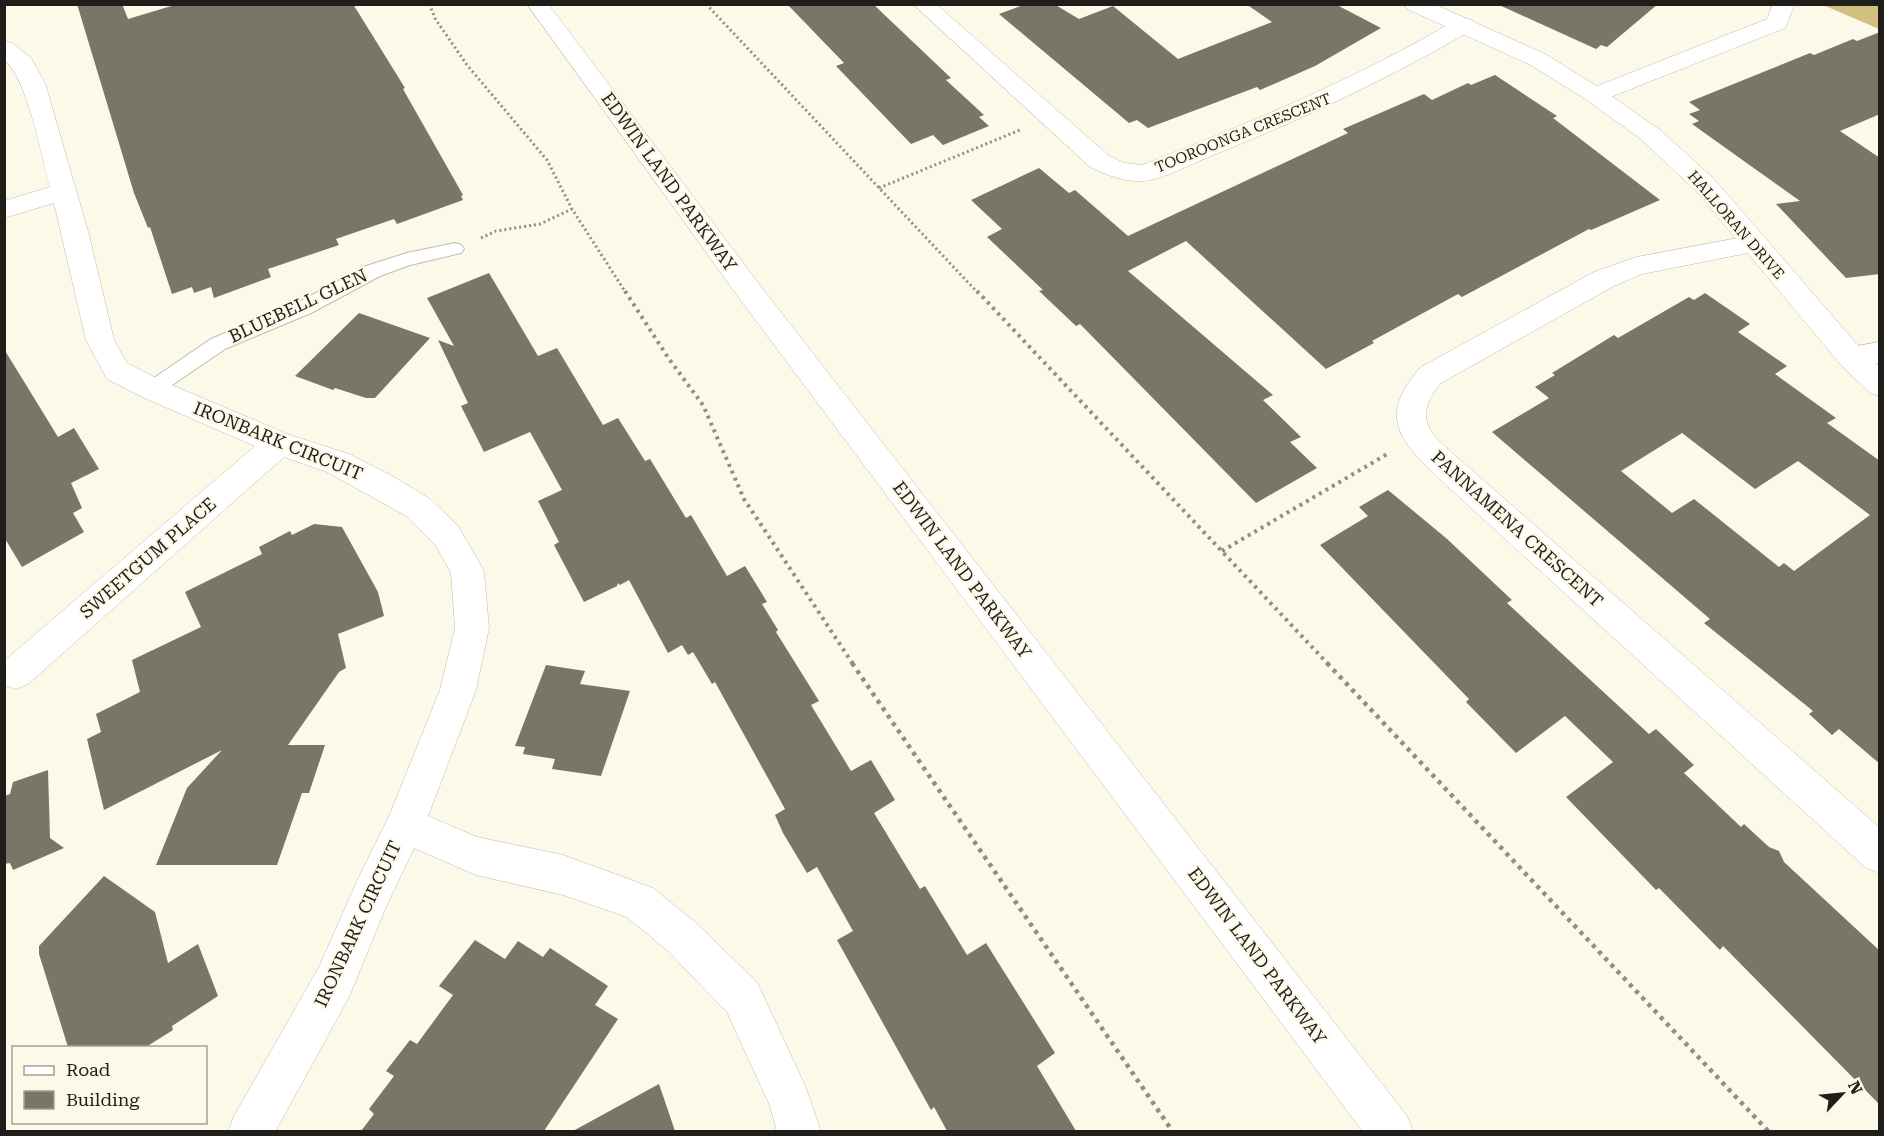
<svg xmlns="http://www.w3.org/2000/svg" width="1884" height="1136" font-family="'Roboto Serif',serif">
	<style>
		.forest { fill: #d1c081 }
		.building { fill: #797668; fill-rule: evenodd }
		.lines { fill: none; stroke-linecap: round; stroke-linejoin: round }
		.service-casing { stroke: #bfbcac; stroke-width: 2 }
		.minor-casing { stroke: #bfbcac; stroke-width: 1 }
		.tertiary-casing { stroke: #bfbcac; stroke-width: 1 }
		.secondary-casing { stroke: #bfbcac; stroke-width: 1 }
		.path-far2 { stroke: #918e83; stroke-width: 3; stroke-dasharray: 2 3; stroke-linecap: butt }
		.path-far1 { stroke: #918e83; stroke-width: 4; stroke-dasharray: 3 4.5; stroke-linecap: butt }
		.path { stroke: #918e83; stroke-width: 4.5; stroke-dasharray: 4 5; stroke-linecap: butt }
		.service { fill: #fff; fill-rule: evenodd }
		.minor { fill: #fff; fill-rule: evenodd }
		.tertiary { fill: #fff; fill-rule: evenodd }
		.secondary { fill: #fff; fill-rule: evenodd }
		.labels { text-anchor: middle; stroke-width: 4.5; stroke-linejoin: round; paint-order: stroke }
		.far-street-label { font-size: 15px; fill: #1f1e18; stroke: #fdf9e9 }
		.street-label { font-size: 18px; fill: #1f1e18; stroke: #fdf9e9 }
	</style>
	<rect width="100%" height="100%" fill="#fdf9e9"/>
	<polygon class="forest" points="1823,5 1879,5 1879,29"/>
	<g class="building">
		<polygon points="77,4 122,4 128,19 178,4 353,4 405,88 403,89 463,195 461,196 463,200 397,224 394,219 336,239 339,245 268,269 271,277 214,298 211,287 194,293 192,287 172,294 150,227 148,228 134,193"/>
		<polygon points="787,4 873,4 951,78 946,80 984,115 979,117 989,126 943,145 933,135 911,144 836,66 844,63"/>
		<polygon points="1026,4 1054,4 1079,19 1113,6 1178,59 1272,22 1246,4 1335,4 1381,28 1315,66 1260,90 1257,87 1148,128 1137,120 1129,123 999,14"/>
		<polygon points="1497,4 1658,4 1607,47 1601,45 1596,49"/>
		<polygon points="1880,32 1880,114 1840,131 1880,158 1880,274 1846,278 1776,204 1800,201 1692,124 1699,121 1689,114 1700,110 1689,102 1810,53 1814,55 1853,39 1857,41"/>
		<polygon points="1495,75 1557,116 1553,118 1660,200 1591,230 1589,229 1462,297 1458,294 1372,341 1374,343 1326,369 1186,241 1128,271 1273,395 1263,400 1301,437 1290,442 1317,468 1256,503 1080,324 1076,326 1039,291 1043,290 987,237 1002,229 971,200 1039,168 1069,193 1075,190 1128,236 1348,133 1343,129 1424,94 1432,100 1468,83 1471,85"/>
		<polygon points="489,273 538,356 557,348 603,425 618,418 645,461 650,459 686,518 691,515 727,576 745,566 767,602 762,604 778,630 776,632 819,701 811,705 851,771 871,760 895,800 874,813 920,889 925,886 967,955 986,943 1055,1053 1037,1066 1076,1131 947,1131 934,1107 931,1110 837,940 853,931 817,867 807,873 783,833 775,815 785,809 715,682 712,684 693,652 688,655 682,645 668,653 629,580 620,585 618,583 617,586 584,602 554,545 559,542 538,501 562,490 530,432 484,452 461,406 468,403 438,340 454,346 427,298"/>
		<path d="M1705 293 1750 324 1738 332 1787 366 1775 374 1836 418 1827 423 1880 461V764L1839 729 1832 735 1809 714 1813 711 1704 623 1710 619 1492 432 1549 398 1535 387 1555 375 1552 373 1614 335 1618 338 1689 297 1694 300ZM1682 433 1755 489 1798 461 1870 515 1794 571 1784 563 1779 567 1694 499 1672 513 1621 471Z"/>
		<polygon points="359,313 430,338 375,398 366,398 335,388 333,390 295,376"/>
		<polygon points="4,349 58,437 74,428 99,469 71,483 82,508 73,513 84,532 22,567 4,537"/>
		<polygon points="1388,490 1446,538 1512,600 1507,603 1649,734 1656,729 1694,765 1684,773 1741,827 1744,824 1769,847 1779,851 1784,862 1880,951 1880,1105 1723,946 1720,950 1659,888 1656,890 1566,797 1613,762 1565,716 1516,753 1466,702 1469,699 1320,545 1368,516 1359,507"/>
		<polygon points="314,524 342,527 378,592 384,616 338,634 346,668 339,672 288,745 325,745 309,793 302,793 277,865 156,865 187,788 222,750 104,810 87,739 101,732 96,714 140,692 132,660 201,627 185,592 262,554 259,547 290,531 292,535"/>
		<polygon points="546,665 585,671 580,684 630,691 601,776 552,769 555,759 523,754 525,747 515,746"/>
		<polygon points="48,770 50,838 64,848 13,870 10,863 4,864 4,796 10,794 13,782"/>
		<polygon points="104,876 155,912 168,963 198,944 218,996 172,1026 173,1030 146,1047 68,1047 39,954 39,946"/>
		<polygon points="475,940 505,959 518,941 543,957 550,948 608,986 595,1005 618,1019 544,1131 361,1131 374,1114 369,1109 394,1076 386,1071 410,1040 417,1044 453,995 439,986"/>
		<polygon points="659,1084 675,1131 573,1131"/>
	</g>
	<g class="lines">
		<defs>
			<polygon id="service" points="455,243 461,245 464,249 461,253 410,265 380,276 311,313 225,349 159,394 152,397 145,394 142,389 145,384 211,339 297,303 366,266 407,253"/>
			<g id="minor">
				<path d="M913 4H936L1108 155 1124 163 1142 165C1250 123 1356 79 1456 20L1464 18 1472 20 1475 25 1472 30C1388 79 1301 120 1211 156 1193 163 1162 180 1143 181 1123 182 1107 175 1090 167Z"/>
				<polygon points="1773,4 1795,4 1785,28 1603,100 1595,102 1587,100 1583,95 1587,90 1767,19"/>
				<path d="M4 41 12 43 31 58 45 83 89 235 114 340 127 363 162 381 290 435 349 454 394 477 430 499 458 526 479 562 484 572 489 628 476 690 428 816 477 837 563 855 653 888 696 923 757 982 806 1088 821 1132H777L770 1106 727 1012 668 951 627 917 563 895 476 875 414 848 386 907 349 997 275 1132H228L234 1116 319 967 358 879 390 814 440 690 455 628 451 573 436 546 408 517 327 472 284 457 28 684 16 689 4 685V661L255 446 142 397 107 379 86 340 54 203 4 218V201L50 187C41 156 28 78 4 60Z"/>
				<path d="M1754 235 1763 238 1767 244 1763 250 1642 274 1614 286 1441 383C1407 422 1437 439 1467 466L1880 828V873L1866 868 1445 484C1403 444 1374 419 1421 367L1594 272 1637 257Z"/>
				<polygon points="1880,342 1880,363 1851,368 1841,365 1837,357 1841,349"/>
			</g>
			<polygon id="tertiary" points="1405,4 1434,4 1545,54 1603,90 1660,130 1714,179 1861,349 1880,367 1880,396 1870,393 1841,365 1696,191 1642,140 1587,100 1529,64 1407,9"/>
			<polygon id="secondary" points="527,4 548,4 762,288 1407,1116 1413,1132 1363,1132 742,302"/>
		</defs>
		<use href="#service" class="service-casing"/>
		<use href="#minor" class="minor-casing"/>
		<use href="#tertiary" class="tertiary-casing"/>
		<use href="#secondary" class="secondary-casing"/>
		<g class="path-far2">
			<polyline points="429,4 436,20 467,65 547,160 572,209 626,293"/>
			<polyline points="706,4 978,293"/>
			<polyline points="879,188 1020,130"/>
			<polyline points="481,238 496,231 540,224 572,209"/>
		</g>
		<g class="path-far1">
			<polyline points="625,291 669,359 703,405 744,499 853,664"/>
			<polyline points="977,291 1328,664"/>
			<polyline points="1222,551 1389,453"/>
		</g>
		<g class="path">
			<polyline points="852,663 1173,1132"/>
			<polyline points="1327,663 1769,1132"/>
		</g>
		<use href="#service" class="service"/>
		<use href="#minor" class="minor"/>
		<use href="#tertiary" class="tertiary"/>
		<use href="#secondary" class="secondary"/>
	</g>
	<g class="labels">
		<g class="far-street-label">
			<text transform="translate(1243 133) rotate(-22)" y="5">TOOROONGA CRESCENT</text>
			<text transform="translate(1736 225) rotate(49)" y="5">HALLORAN DRIVE</text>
		</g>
		<g class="street-label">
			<text transform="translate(669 182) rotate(54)" y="6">EDWIN LAND PARKWAY</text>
			<text transform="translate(298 306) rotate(-25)" y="6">BLUEBELL GLEN</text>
			<text transform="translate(278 441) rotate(22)" y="6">IRONBARK CIRCUIT</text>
			<text transform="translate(1517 529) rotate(42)" y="6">PANNAMENA CRESCENT</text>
			<text transform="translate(148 558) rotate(-41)" y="6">SWEETGUM PLACE</text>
			<text transform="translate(962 570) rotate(53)" y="6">EDWIN LAND PARKWAY</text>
			<text transform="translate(358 924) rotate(-65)" y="6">IRONBARK CIRCUIT</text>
			<text transform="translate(1257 956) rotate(53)" y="6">EDWIN LAND PARKWAY</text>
		</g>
	</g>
	<rect width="1884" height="1136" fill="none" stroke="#1f1e18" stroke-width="12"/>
	<rect x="12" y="1046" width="195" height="78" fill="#fdf9e9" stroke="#a4a195" stroke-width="1.5"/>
	<rect x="24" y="1066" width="30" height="9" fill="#ffffff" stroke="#a4a195" stroke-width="1.5"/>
	<text x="66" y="1076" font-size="18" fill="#1f1e18">Road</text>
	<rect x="24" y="1091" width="30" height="18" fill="#797668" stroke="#a4a195" stroke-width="1.5"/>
	<text x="66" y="1106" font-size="18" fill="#1f1e18">Building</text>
	<g transform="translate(1842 1094) rotate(64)" stroke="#fdf9e9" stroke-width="4.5" paint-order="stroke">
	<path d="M0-4.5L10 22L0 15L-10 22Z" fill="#1f1e18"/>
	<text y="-9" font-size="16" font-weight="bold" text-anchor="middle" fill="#1f1e18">N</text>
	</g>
</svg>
